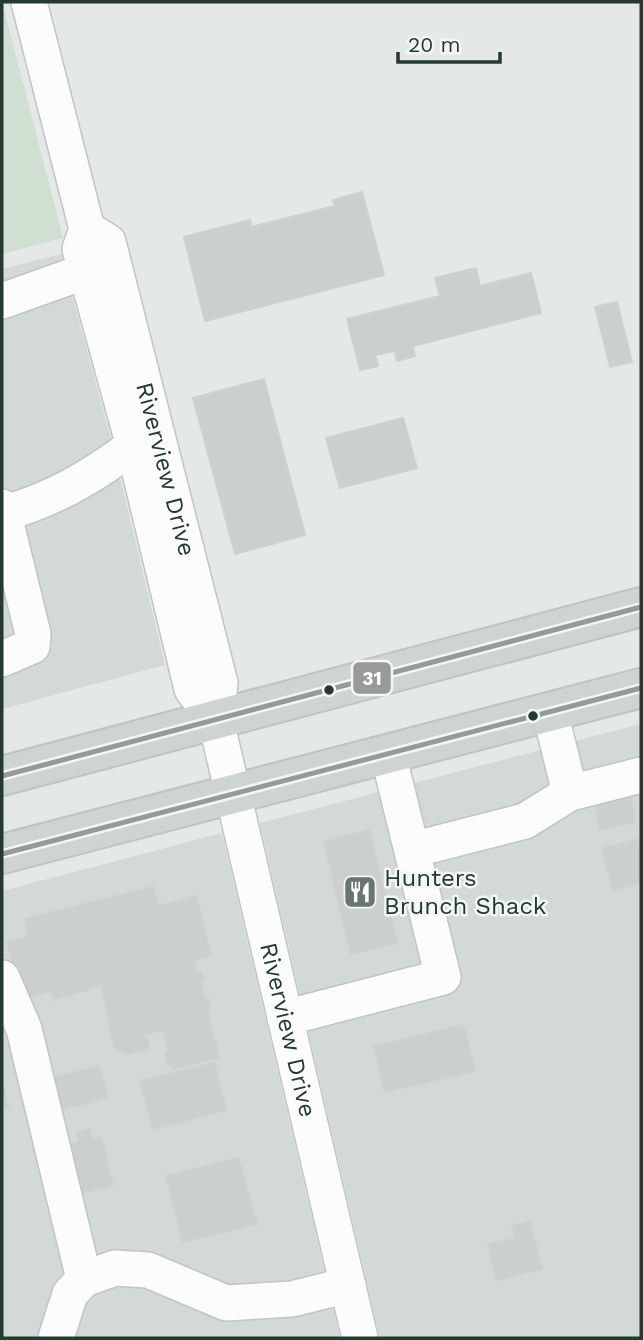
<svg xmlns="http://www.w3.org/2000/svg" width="643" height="1340" font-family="'Work Sans',sans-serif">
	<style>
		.built { fill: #d2d9d6 }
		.green { fill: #cfe0d3 }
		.building { fill: #cbd0ce; stroke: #cdd1cf; stroke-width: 2 }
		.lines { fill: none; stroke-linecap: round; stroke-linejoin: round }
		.minor-casing { stroke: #c1c5c3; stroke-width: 38 }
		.major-casing { stroke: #bdc4c2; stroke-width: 42 }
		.minor { stroke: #fbfcfb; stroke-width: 35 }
		.major { stroke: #ced4d2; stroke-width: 38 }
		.bus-1-casing { stroke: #f2f7f4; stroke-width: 10 }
		.bus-1 { stroke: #999; stroke-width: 5 }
		.bus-dot { fill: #243932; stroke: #f2f7f4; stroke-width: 2.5 }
		.labels { text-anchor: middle; stroke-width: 5; stroke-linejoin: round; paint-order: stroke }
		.street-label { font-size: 24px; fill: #243932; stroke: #f2f7f4 }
		.poi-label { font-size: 24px; fill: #243932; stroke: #f2f7f4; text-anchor: start }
		.line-badge { stroke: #f2f7f4; stroke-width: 2.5 }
		.badge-label { font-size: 19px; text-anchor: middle; font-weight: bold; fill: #fff }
	</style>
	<rect width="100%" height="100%" fill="#e4e8e6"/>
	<g class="built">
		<polygon points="61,254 112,443 165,665 2,709 2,269"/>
		<polygon points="641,724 641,1338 380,1338 260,823"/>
		<polygon points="222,833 340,1338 2,1338 2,891"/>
	</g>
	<polygon class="green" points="2,2 63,238 2,254"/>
	<g class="building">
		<polygon points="362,192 384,275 205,321 184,237 250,220 251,227 335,206 333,200"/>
		<polygon points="476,268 480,286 531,273 541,313 413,346 415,356 397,361 395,351 375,355 378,366 360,370 347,319 440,296 435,278"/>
		<polygon points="617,302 632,362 610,367 595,307"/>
		<polygon points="264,379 305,535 235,554 193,398"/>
		<polygon points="403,418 417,468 340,488 326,438"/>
		<polygon points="628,787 635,822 600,829 593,795"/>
		<polygon points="369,830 397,943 351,954 324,842"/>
		<polygon points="641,839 641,883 613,890 602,848"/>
		<polygon points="153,887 158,906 196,896 211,956 194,960 197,972 201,971 204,980 200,981 205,1000 208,999 211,1008 207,1009 219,1057 173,1069 172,1064 168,1065 165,1053 169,1052 163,1030 145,1034 149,1048 127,1054 114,1048 102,985 54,1000 52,991 21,999 7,942 29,937 25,919"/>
		<polygon points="463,1025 475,1071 385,1092 374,1047"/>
		<polygon points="214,1063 226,1110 153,1129 140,1081"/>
		<polygon points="99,1066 108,1098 55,1111 47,1079"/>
		<polygon points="2,1081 8,1108 2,1109"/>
		<polygon points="89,1129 92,1139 101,1137 113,1185 82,1193 77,1175 70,1177 62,1147 80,1142 77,1132"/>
		<polygon points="238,1158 257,1224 183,1242 166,1176"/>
		<polygon points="530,1221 542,1269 497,1280 488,1245 515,1238 512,1226"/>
	</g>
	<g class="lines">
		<defs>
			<g id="minor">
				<polyline points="29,2 87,229 80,249 132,439 192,689 216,721"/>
				<path id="s1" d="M87 229 108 242 220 683 216 721 360 1338"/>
				<polyline points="2,301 86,271"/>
				<polyline points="2,507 33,634 32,646 2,659"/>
				<path d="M2 514C52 500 92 477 133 446"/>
				<polyline points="550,712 570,793"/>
				<polyline points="412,850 525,821 570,793 641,775"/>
				<polyline points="2,978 24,1029 84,1279"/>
				<polyline points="285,1018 443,977 388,754"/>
				<polyline points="56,1338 70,1294 84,1279 115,1268 148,1270 226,1303 292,1299 348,1285"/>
			</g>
			<g id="major">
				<polyline points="2,776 641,607"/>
				<polyline points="2,854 641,688"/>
			</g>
		</defs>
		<use href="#minor" class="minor-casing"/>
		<use href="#major" class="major-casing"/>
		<use href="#minor" class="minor"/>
		<use href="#major" class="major"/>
		<defs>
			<g id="bus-1">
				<polyline points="2,776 641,607"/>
				<polyline points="2,854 641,688"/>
			</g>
		</defs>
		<use href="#bus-1" class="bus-1-casing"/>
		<use href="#bus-1" class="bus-1"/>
	</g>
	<defs>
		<symbol id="restaurant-square" viewBox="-11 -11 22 22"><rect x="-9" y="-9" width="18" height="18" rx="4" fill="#677671" stroke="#f2f7f4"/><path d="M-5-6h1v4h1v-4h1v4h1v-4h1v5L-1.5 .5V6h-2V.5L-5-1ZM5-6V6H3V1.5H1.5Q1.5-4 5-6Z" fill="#fff"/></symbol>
	</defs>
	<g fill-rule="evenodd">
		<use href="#restaurant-square" x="341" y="873" width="38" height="38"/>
	</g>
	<g class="bus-dot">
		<circle cx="329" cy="690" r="6"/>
		<circle cx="533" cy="716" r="6"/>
	</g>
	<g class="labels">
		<g class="street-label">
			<text dy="8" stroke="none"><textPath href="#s1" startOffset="259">Riverview Drive</textPath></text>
			<text dy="8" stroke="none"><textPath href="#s1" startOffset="835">Riverview Drive</textPath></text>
		</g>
		<g class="poi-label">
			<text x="384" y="886">Hunters<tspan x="384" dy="28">Brunch Shack</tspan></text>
		</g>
	</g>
	<rect class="line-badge" x="352" y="661" width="40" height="34" rx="7" fill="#999"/>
	<g class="badge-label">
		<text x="372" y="685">31</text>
	</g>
	<rect width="643" height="1340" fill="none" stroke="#243932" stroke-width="7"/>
	<path d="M398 52v10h102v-10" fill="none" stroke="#243932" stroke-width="3.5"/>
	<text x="408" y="52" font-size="21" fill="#243932" stroke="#f2f7f4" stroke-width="5" paint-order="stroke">20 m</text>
</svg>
